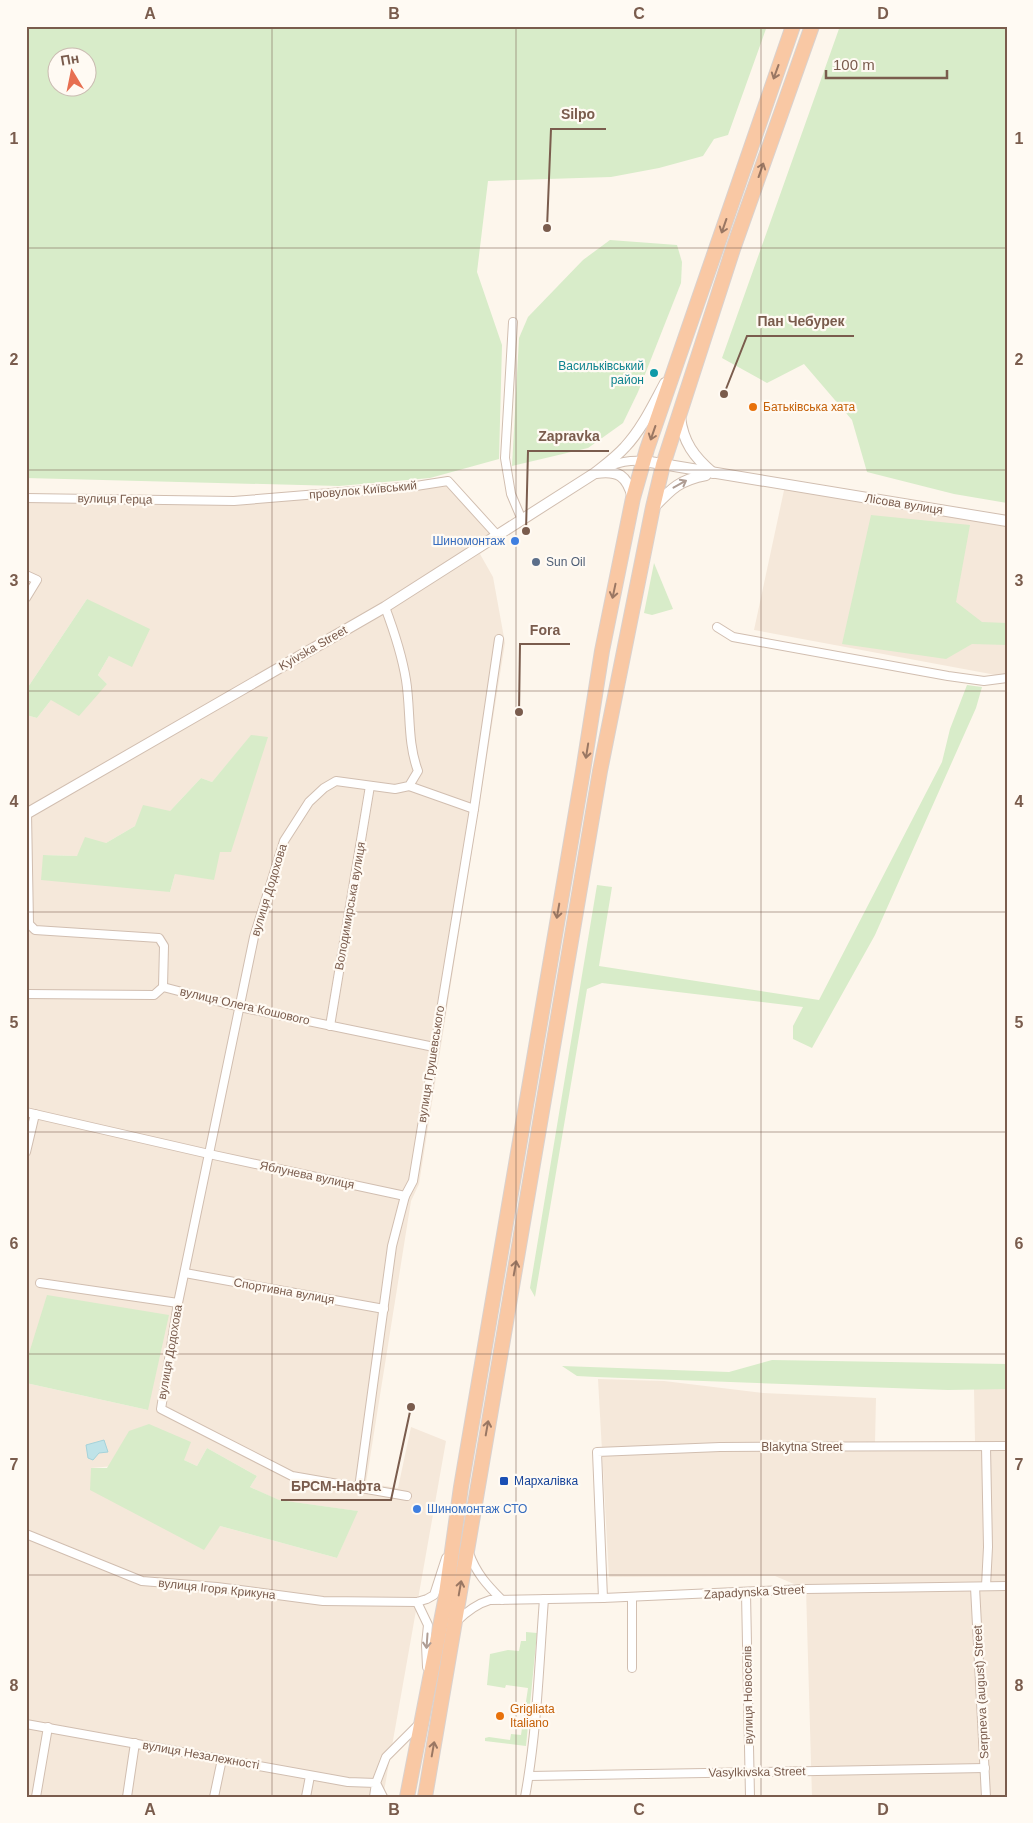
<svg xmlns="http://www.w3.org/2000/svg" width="1033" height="1823" font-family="Arial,sans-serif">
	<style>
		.residential { fill: #f5e8da; fill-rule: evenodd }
		.green { fill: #d8ecc9; fill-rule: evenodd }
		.water { fill: #bfe3e8; stroke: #a5d3da }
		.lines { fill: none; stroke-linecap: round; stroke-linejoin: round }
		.minor-casing { stroke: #d1beb0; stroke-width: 10 }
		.tertiary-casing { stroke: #d1beb0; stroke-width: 12 }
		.trunk-casing { stroke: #dad1cd; stroke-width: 16 }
		.minor { stroke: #fff; stroke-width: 8 }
		.tertiary { stroke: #fff; stroke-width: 10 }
		.trunk { stroke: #f9c8a4; stroke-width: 14 }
		.oneway { stroke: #9a7763 }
		.oneway2 { stroke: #af9d94 }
		.grid { fill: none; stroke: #7a5c4d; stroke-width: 1; stroke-opacity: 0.55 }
		.culture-dot { fill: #0f9aa8; stroke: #fffaf3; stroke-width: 2 }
		.food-dot { fill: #e8710a; stroke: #fffaf3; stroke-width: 2 }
		.shop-dot { fill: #3f7fe0; stroke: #fffaf3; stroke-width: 2 }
		.service-dot { fill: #5c6f8a; stroke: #fffaf3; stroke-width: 2 }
		.transit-dot { fill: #1a4fb4; stroke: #fffaf3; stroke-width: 2 }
		.labels { text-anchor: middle; stroke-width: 4.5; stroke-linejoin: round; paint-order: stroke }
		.culture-label { font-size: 12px; fill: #0d838f; stroke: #fffaf3; text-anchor: end }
		.food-label { font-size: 12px; fill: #c56008; stroke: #fffaf3; text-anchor: start }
		.street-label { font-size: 12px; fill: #7a5c4d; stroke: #fffaf3 }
		.shop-label { font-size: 12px; fill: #366cbe; stroke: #fffaf3; text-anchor: end }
		.service-label { font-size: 12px; fill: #4e5e75; stroke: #fffaf3; text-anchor: start }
		.transit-label { font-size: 12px; fill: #164399; stroke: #fffaf3; text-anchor: start }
		.leader { fill: none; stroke: #7a5c4d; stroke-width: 2 }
		.callout-dot { fill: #7a5c4d; stroke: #fffaf3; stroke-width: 2 }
		.callout-label { font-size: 14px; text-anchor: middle; font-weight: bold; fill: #7a5c4d; stroke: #fffaf3; stroke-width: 4.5; stroke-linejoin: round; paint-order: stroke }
		.neatline { fill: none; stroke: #7a5c4d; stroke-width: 2 }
		.grid-label { font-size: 16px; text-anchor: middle; font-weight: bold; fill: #7a5c4d }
	</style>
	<rect width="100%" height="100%" fill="#fdf6ec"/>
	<g class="residential">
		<path d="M450 478 495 527 502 539 480 554 493 577 505 643 419 1184 411 1201 366 1483 398 1488 411 1427 446 1441 383 1797H26V1383L148 1410 26 1363V715L37 718 51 700 107 684 98 675 109 656 87 599 26 690V497L205 498 417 483ZM251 736 220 852 175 874 170 892 43 855 77 856 106 843 135 826 170 811 201 778 212 782ZM207 1448 257 1476 250 1487 278 1500 357 1511 337 1558 220 1526 91 1468 184 1460 197 1466Z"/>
		<polygon points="786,481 1007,519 1007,674 996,675 754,630"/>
		<polygon points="598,1379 664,1381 763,1393 876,1398 875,1443 975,1442 974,1389 1007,1389 1007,1797 812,1797 806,1589 775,1576 609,1577"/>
	</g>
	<g class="green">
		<path d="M26 26H767L728 135 714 139 703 156 659 168 611 177 488 181 477 272 502 345 499 459 430 478 339 486 26 478ZM58 58H88V88H58Z"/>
		<polygon points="840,26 1007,26 1007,503 954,494 867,472 852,420 804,364 767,383 722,358"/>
		<polygon points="610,240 677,245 682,262 681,283 638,392 623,423 588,448 512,466 519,338 528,317 583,260"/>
		<polygon points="871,515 970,525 956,602 982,622 1007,623 1007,645 972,644 946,659 842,644"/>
		<polygon points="654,563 673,609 652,615 644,613"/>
		<polygon points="87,599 150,629 132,667 109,656 98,675 107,684 79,716 51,700 37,718 26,715 26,690"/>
		<polygon points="967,685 982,687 976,708 875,935 812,1048 793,1039 793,1026 803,1007 602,983 587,989 535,1297 530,1288 597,885 612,887 599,966 819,1000 942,762 950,729"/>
		<polygon points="251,735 268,737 231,852 220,852 214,880 175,874 170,892 41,880 43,855 77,856 85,837 106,843 135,826 143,805 170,811 201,778 212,782"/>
		<polygon points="47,1295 169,1315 148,1410 26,1383 26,1363"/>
		<polygon points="772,1360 1007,1364 1007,1389 948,1390 596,1377 577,1376 562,1366 729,1372"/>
		<polygon points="149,1424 191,1442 184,1460 197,1466 207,1448 257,1476 250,1487 279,1500 358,1511 337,1558 220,1526 204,1550 90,1490 91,1468 107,1468 129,1431"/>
		<polygon points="526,1632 537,1633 526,1746 485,1741 485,1738 489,1737 510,1740 511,1734 521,1735 528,1688 506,1685 505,1688 487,1685 490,1654 508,1650 519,1651 521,1641 526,1641"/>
	</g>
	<polygon class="water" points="104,1440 108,1452 99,1453 93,1460 88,1458 86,1445"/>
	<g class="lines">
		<defs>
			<g id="minor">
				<polyline points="513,322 505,458 511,494 522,520"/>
				<path d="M605 468C619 462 629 460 644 461"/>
				<polyline points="26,498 234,501 416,486 448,481 497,535"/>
				<polyline points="26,575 37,580 26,598"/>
				<path d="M385 607C394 631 402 655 406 680 411 711 407 742 418 771L409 786 395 789 336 781 324 788 309 802 284 841 254 937 178 1303 161 1409 292 1476 407 1496"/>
				<polyline points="717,627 733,637 948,676 984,681 1007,678"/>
				<polyline points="409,786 474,809"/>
				<polyline points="27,813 29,924 35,930 159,938 164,946 163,987"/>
				<polyline points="26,994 154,995 163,987 240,1007 434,1047"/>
				<polyline points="330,1026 370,786"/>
				<polyline points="26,1112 209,1154 405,1196"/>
				<polyline points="26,1152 35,1114"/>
				<polyline points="185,1273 384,1309"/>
				<polyline points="40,1283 178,1303"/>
				<polyline points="359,1488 392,1246 405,1196 413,1181 474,809 499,639"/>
				<polyline points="26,1534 142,1581 217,1587 323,1601 417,1602 427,1599 434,1595 446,1558"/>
				<path d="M469 1553C476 1573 487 1585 502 1600"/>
				<polyline points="986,1586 988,1547 986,1447"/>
				<polyline points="975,1587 986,1797"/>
				<polyline points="746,1593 750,1797"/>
				<polyline points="603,1598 597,1452 720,1447 1007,1446"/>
				<polyline points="417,1602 428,1625 426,1645 427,1667"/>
				<path d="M456 1622C466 1612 476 1604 490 1600L603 1598 806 1589 1007 1586"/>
				<polyline points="632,1668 632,1597"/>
				<polyline points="26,1724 348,1782 376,1783 374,1797"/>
				<polyline points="529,1776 985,1768"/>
				<polyline points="36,1797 48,1727"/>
				<polyline points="127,1797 135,1743"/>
				<polyline points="214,1797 222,1759"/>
				<polyline points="306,1797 310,1776"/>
				<polyline points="383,1797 376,1783 386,1757 419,1724"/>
				<path d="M525 1797C537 1732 539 1665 544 1599"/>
			</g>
			<g id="tertiary">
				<path d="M680 417C683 442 694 457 713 473"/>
				<polyline points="644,461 1007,521"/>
				<path d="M596 473C618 470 627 475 633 498"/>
				<path d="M654 507C672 488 680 480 706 475"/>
				<path d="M26 814 385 607 595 473C605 465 616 457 625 447 642 429 653 405 665 383"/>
			</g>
			<g id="trunk">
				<polyline points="407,1797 445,1601 461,1487 583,771 602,651 633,498 647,449 678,359 793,26"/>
				<polyline points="425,1797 600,771 653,507 663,465 733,249 812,26"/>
			</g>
		</defs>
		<use href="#minor" class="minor-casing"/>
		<use href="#tertiary" class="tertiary-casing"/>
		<use href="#trunk" class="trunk-casing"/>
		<use href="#minor" class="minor"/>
		<use href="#tertiary" class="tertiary"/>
		<use href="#trunk" class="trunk"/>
	</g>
	<defs><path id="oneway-shaft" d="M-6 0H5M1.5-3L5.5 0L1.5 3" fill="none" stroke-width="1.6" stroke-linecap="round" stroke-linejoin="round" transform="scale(1.25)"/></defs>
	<g class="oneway">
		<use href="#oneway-shaft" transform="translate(776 72) rotate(110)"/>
		<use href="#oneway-shaft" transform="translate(761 170) rotate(-71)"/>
		<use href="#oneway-shaft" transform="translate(724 226) rotate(109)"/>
		<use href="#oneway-shaft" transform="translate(653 433) rotate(109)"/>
		<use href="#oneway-shaft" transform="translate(614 591) rotate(102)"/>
		<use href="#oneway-shaft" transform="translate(587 751) rotate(99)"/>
		<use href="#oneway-shaft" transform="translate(558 911) rotate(100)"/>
		<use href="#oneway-shaft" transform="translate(515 1268) rotate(-80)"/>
		<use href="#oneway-shaft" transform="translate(487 1428) rotate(-80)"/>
		<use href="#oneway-shaft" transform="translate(460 1588) rotate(-80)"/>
		<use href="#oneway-shaft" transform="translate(433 1749) rotate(-80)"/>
	</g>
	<g class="oneway2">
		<use href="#oneway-shaft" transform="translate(680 484) rotate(-29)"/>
		<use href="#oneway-shaft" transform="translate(427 1641) rotate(94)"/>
	</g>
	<path class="grid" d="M272 26V1797M516 26V1797M761 26V1797M26 248H1007M26 470H1007M26 691H1007M26 912H1007M26 1132H1007M26 1354H1007M26 1575H1007"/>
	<circle class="culture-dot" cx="654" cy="373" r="5"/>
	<g class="food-dot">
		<circle cx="753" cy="407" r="5"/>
		<circle cx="500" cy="1716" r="5"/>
	</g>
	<g class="shop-dot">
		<circle cx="515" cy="541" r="5"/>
		<circle cx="417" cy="1509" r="5"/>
	</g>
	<circle class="service-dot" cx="536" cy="562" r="5"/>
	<rect class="transit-dot" x="499" y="1476" width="10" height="10" rx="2.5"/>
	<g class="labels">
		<g class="culture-label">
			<text x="644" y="370">Васильківський<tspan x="644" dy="14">район</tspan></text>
		</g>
		<g class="food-label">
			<text x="763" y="411">Батьківська хата</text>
			<text x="510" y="1713">Grigliata<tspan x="510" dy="14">Italiano</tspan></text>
		</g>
		<g class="street-label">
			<text transform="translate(363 490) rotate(-5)" y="4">провулок Київський</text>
			<text transform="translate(115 499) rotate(1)" y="4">вулиця Герца</text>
			<text transform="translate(904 504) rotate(9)" y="4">Лісова вулиця</text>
			<text transform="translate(313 648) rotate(-30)" y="4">Kyivska Street</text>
			<text transform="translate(269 890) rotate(-73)" y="4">вулиця Додохова</text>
			<text transform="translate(350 906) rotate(-80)" y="4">Володимирська вулиця</text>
			<text transform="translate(245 1006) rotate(13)" y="4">вулиця Олега Кошового</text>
			<text transform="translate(431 1064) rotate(-81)" y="4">вулиця Грушевського</text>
			<text transform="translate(307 1175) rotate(12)" y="4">Яблунева вулиця</text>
			<text transform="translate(284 1291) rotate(10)" y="4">Спортивна вулиця</text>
			<text transform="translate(170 1352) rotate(-80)" y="4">вулиця Додохова</text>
			<text x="802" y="1451">Blakytna Street</text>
			<text transform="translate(217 1589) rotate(6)" y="4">вулиця Ігоря Крикуна</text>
			<text transform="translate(754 1592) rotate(-3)" y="4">Zapadynska Street</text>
			<text transform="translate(981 1692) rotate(-93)" y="4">Serpneva (august) Street</text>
			<text transform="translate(748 1695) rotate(-91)" y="4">вулиця Новоселів</text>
			<text transform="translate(201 1755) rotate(10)" y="4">вулиця Незалежності</text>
			<text transform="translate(757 1772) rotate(-1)" y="4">Vasylkivska Street</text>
		</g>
		<g class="shop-label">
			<text x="505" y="545">Шиномонтаж</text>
			<text x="427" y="1513" text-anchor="start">Шиномонтаж СТО</text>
		</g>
		<g class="service-label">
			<text x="546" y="566">Sun Oil</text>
		</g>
		<g class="transit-label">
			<text x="514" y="1485">Мархалівка</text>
		</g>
	</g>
	<path class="leader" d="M547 228L551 129H606M724 394L747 336H854M526 531L528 451H609M519 712L520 644H570M411 1407L391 1500H281"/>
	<g class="callout-dot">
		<circle cx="547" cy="228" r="5"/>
		<circle cx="724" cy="394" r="5"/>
		<circle cx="526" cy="531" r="5"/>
		<circle cx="519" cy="712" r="5"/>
		<circle cx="411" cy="1407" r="5"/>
	</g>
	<g class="callout-label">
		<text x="578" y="119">Silpo</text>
		<text x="801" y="326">Пан Чебурек</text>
		<text x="569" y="441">Zapravka</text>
		<text x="545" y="635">Fora</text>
		<text x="336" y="1491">БРСМ-Нафта</text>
	</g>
	<rect width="1033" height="1823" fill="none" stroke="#fffaf3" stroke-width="55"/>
	<g transform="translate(72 72) rotate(350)"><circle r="24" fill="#fffaf3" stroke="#cabbb1"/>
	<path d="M0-4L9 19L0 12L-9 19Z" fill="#e76f51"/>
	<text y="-8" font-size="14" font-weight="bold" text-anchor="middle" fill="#7a5c4d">Пн</text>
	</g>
	<path d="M826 70v8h121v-8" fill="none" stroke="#7a5c4d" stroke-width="2.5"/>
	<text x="833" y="70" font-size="15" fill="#7a5c4d" stroke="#fffaf3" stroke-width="4" paint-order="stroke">100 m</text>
	<rect x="28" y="28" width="978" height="1768" class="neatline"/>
	<g class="grid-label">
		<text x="150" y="19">A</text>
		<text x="394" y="19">B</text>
		<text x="639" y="19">C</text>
		<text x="883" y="19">D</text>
		<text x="14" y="144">1</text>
		<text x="1019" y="144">1</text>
		<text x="14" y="365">2</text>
		<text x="1019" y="365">2</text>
		<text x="14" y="586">3</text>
		<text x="1019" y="586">3</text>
		<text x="14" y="807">4</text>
		<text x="1019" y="807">4</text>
		<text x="14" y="1028">5</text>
		<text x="1019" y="1028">5</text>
		<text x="14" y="1249">6</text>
		<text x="1019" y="1249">6</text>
		<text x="14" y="1470">7</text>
		<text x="1019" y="1470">7</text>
		<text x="14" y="1691">8</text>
		<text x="1019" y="1691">8</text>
		<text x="150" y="1815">A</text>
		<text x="394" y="1815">B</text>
		<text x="639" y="1815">C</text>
		<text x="883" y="1815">D</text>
	</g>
</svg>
